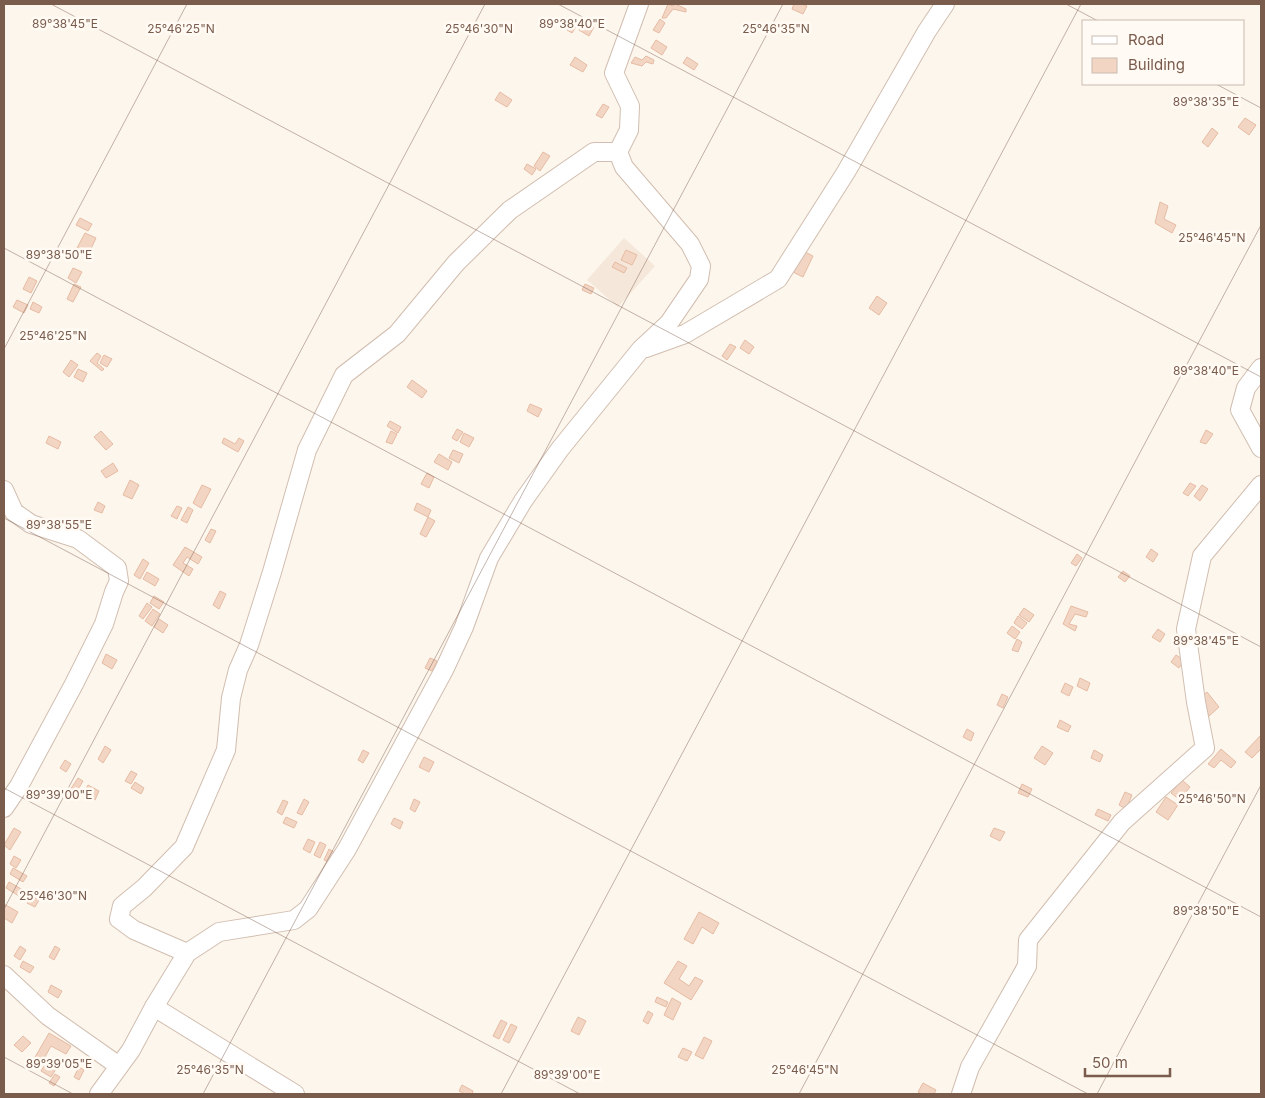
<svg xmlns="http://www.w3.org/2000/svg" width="1265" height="1098" font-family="Inter,sans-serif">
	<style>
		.residential { fill: #f5e8da }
		.building { fill: #f3d5c3; stroke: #e6bba3 }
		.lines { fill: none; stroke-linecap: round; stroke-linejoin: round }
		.minor-casing { stroke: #d1beb0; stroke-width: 20 }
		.minor { stroke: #fff; stroke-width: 18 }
		.ticks { fill: none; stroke: #7a5c4d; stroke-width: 1; stroke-opacity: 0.45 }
		.ticks-label { font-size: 12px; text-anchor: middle; fill: #7a5c4d; stroke: #fffaf3; stroke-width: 5; stroke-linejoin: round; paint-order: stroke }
	</style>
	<rect width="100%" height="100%" fill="#fdf6ec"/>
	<polygon class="residential" points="624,238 655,266 618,307 587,280"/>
	<g class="building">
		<polygon points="668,4 673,6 675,4 686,9 686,12 673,9 666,18 662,18"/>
		<polygon points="794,4 802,4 807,6 803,14 792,9"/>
		<polygon points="574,18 579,22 572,33 567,30"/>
		<polygon points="660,19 665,23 659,33 653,30"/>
		<polygon points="585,22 594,27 589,36 579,30"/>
		<polygon points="656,40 667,47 662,55 651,48"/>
		<polygon points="646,56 654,60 653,64 646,62 642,66 631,63 635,57 642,60"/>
		<polygon points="575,57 587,65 583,72 570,65"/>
		<polygon points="687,57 698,64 694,70 683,63"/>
		<polygon points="500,92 512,100 507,107 495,100"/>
		<polygon points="603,104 609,107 602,118 596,115"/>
		<polygon points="1245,118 1256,125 1249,135 1238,127"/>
		<polygon points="1212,128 1218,133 1208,147 1202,142"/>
		<polygon points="543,152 550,156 540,171 534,166"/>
		<polygon points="527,164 536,169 532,175 524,169"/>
		<polygon points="1160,202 1168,206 1164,219 1176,225 1172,233 1155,223"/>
		<polygon points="80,218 92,224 88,231 76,225"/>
		<polygon points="85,233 96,238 89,253 77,248"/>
		<polygon points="626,250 637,255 632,265 621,260"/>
		<polygon points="803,251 813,256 803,277 793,272"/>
		<polygon points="615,262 627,268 624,273 612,267"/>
		<polygon points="73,268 82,272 76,283 68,278"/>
		<polygon points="29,277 37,281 31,293 23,289"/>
		<polygon points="74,284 81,287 73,302 67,299"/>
		<polygon points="585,284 594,288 591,294 582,290"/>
		<polygon points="877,296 887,303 879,315 869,308"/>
		<polygon points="17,300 28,305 24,313 13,307"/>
		<polygon points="33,302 42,307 39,313 30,309"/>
		<polygon points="745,340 754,347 749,354 740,348"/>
		<polygon points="730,344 736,347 727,360 722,356"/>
		<polygon points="97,353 101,356 97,363 104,369 102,371 90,361"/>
		<polygon points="104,355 112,359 107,367 100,363"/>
		<polygon points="71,360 78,365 69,377 63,372"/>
		<polygon points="78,369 87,373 83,382 74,377"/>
		<polygon points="412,380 427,391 422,398 407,387"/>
		<polygon points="530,404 542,409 538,417 527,411"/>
		<polygon points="390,421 401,427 398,433 387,426"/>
		<polygon points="457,429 463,432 457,441 452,438"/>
		<polygon points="1206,430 1213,434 1206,444 1200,442"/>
		<polygon points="101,431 113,444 106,450 94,437"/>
		<polygon points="391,431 397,434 392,444 386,442"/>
		<polygon points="464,433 474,438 469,447 460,442"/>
		<polygon points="49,436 61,442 58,449 46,443"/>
		<polygon points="224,438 235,444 239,438 244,441 238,452 222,443"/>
		<polygon points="453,450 463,454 459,463 449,458"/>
		<polygon points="439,454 452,462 448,470 434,462"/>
		<polygon points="113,463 118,471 106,478 101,471"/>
		<polygon points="427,473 434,477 429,488 421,484"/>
		<polygon points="130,480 139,485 132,499 123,495"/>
		<polygon points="1190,483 1196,486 1188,496 1183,493"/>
		<polygon points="202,485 211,489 201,508 193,503"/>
		<polygon points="1202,485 1208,489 1200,501 1194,496"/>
		<polygon points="98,502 105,506 102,513 94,510"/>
		<polygon points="417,503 431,510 428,517 414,510"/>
		<polygon points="177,506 182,508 177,519 171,516"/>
		<polygon points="188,507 193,510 187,523 181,520"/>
		<polygon points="428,517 435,521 426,537 420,534"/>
		<polygon points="211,529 216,531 210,543 205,540"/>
		<polygon points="185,547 202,557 198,564 187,557 183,563 193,569 189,576 173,565"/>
		<polygon points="1151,549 1158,554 1153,562 1146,557"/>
		<polygon points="1077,554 1082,558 1076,566 1071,563"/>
		<polygon points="143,559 149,563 140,579 134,575"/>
		<polygon points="1123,571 1130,576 1125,582 1118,577"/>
		<polygon points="147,572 159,579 155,586 143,579"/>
		<polygon points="220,591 226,594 219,609 213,605"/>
		<polygon points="154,596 164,602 159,609 150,603"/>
		<polygon points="147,603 152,607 143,619 139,616"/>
		<polygon points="1071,606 1088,612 1086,617 1075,614 1069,624 1077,626 1075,631 1063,624"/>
		<polygon points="1024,608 1034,615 1029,622 1019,615"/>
		<polygon points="153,609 160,614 152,626 145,621"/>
		<polygon points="1018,616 1027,623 1022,629 1014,623"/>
		<polygon points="159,619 168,625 163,633 154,627"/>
		<polygon points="1012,626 1020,632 1015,639 1007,633"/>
		<polygon points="1158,629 1165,634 1160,642 1152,637"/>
		<polygon points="1017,639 1022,642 1018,652 1012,650"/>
		<polygon points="106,654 117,660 112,669 102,663"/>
		<polygon points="1176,655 1184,660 1179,668 1171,662"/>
		<polygon points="430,658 437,661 432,671 425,668"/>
		<polygon points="1080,678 1090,683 1087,691 1077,686"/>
		<polygon points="1065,683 1073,687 1069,696 1061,692"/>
		<polygon points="1207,692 1219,707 1209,716 1196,702"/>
		<polygon points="1002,694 1008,697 1003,708 997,705"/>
		<polygon points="1060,720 1071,726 1068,732 1057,727"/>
		<polygon points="967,729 974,733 971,741 963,737"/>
		<polygon points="1260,736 1261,738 1261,749 1252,758 1245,752"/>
		<polygon points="105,746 111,750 103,763 98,759"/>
		<polygon points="1042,746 1053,753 1045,765 1034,758"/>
		<polygon points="1221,749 1236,762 1231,768 1221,760 1214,768 1208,764"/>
		<polygon points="363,750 369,753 363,763 358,760"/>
		<polygon points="1094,750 1103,755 1100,762 1091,758"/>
		<polygon points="424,757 434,762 429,772 419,767"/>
		<polygon points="65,760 71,764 66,772 60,768"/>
		<polygon points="131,771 137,774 131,784 125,781"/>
		<polygon points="78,778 83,781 76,793 70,790"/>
		<polygon points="1182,780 1190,787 1180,800 1171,793"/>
		<polygon points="135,782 144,788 141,794 131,788"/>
		<polygon points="1022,784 1032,789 1028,797 1018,793"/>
		<polygon points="88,785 99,791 95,800 84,793"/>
		<polygon points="1125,792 1132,795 1126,809 1119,805"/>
		<polygon points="1166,797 1178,805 1168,820 1156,812"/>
		<polygon points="304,799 309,802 302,815 297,813"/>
		<polygon points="414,799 420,802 415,812 410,809"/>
		<polygon points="283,800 288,802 282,815 277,812"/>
		<polygon points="1098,809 1111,815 1108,821 1095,815"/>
		<polygon points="286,817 297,822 294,828 283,823"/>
		<polygon points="394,818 403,822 400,829 391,824"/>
		<polygon points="14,828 21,832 10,850 4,845"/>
		<polygon points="994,828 1005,832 1000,841 990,836"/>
		<polygon points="308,839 315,842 310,853 303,849"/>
		<polygon points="320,842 326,845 320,858 314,855"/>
		<polygon points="329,849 334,852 329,862 324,860"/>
		<polygon points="14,856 21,860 16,868 10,864"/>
		<polygon points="13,868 27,876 23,882 10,874"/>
		<polygon points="9,882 23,890 19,896 6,888"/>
		<polygon points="31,896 39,900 35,907 27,903"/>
		<polygon points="4,904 18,912 12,923 4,918"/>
		<polygon points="699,912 719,923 713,934 702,927 693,944 684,939"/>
		<polygon points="20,946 26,950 20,960 14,956"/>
		<polygon points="55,946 60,949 54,960 49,957"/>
		<polygon points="23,961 34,967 30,973 20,967"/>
		<polygon points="678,961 687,966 679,979 689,986 695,977 703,981 691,1000 664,983"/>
		<polygon points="51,985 62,991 58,998 48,992"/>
		<polygon points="657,997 668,1002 666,1007 655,1002"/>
		<polygon points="672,998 681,1003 673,1020 664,1015"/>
		<polygon points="648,1011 653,1014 648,1024 643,1021"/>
		<polygon points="578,1017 586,1021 579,1035 571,1031"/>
		<polygon points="501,1020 507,1023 499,1039 493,1036"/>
		<polygon points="511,1024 517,1027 509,1043 503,1040"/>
		<polygon points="49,1033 71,1046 66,1054 51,1046 41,1064 34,1059"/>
		<polygon points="23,1036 31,1043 22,1052 14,1045"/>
		<polygon points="704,1037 712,1041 703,1059 695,1055"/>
		<polygon points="683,1048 692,1052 687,1061 678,1057"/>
		<polygon points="46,1063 56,1069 51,1077 41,1071"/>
		<polygon points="79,1067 84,1070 79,1080 74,1077"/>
		<polygon points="55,1074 60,1077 54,1086 49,1083"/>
		<polygon points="923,1083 936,1090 934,1094 922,1094 918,1092"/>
		<polygon points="462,1085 473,1091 472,1094 465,1094 459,1091"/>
	</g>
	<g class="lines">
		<defs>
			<g id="minor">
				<polyline points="646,348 685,334 778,279 846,172 927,31 945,4"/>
				<polyline points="1261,368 1246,388 1240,410 1261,448"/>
				<polyline points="4,490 14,512 31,524 78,539 117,568 119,581 114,592 104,624 74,684 19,786 4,808"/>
				<polyline points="187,953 134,930 119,919 122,906 144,888 184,847 226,750 231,698 238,670 249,645 272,572 307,450 344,375 397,334 456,263 510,210 594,152 618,152"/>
				<polyline points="4,975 48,1016 119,1066"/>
				<polyline points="154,1007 295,1094"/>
				<polyline points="99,1094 131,1050 154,1007 187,953 219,932 294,920 308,909 347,849 444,670 464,627 489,558 523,501 560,449 641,349 669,323 699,279 701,266 690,244 624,167 618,152 629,130 630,106 614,73 639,4"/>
				<polyline points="961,1094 970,1067 1027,966 1028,940 1122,822 1205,748 1196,702 1186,629 1202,556 1261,485"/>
			</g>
		</defs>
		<use href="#minor" class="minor-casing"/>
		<use href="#minor" class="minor"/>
	</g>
	<path class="ticks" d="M51 4 1261 647M558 4 1261 377M1066 4 1098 21M1216 84 1261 108M4 248 1261 917M4 349 187 4M4 518 1088 1094M4 788 580 1094M4 909 485 4M4 1057 73 1094M203 1094 783 4M501 1094 1081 4M799 1094 1261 225M1097 1094 1261 785"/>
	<g class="ticks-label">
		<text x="572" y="28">89°38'40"E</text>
		<text x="65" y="28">89°38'45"E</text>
		<text x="181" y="33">25°46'25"N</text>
		<text x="479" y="33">25°46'30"N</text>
		<text x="776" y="33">25°46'35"N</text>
		<text x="1206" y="106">89°38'35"E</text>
		<text x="1212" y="242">25°46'45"N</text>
		<text x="59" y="259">89°38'50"E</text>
		<text x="53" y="340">25°46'25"N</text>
		<text x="1206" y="375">89°38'40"E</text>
		<text x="59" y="529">89°38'55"E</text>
		<text x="1206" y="645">89°38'45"E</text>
		<text x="59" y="799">89°39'00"E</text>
		<text x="1212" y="803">25°46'50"N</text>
		<text x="53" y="900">25°46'30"N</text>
		<text x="1206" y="915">89°38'50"E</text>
		<text x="59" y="1068">89°39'05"E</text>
		<text x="210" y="1074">25°46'35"N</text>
		<text x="805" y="1074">25°46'45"N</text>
		<text x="567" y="1079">89°39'00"E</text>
	</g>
	<rect width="1265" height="1098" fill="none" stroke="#7a5c4d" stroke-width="10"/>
	<rect x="1082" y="20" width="162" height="65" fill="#fffaf3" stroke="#cabbb1"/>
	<rect x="1092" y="36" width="25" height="8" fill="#ffffff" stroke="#cabbb1"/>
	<text x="1128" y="45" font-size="15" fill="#7a5c4d">Road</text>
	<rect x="1092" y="58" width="25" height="15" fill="#f3d5c3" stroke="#cabbb1"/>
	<text x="1128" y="70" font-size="15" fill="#7a5c4d">Building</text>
	<path d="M1085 1068v8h85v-8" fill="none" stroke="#7a5c4d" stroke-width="2.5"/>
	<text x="1092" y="1068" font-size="15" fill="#7a5c4d" stroke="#fffaf3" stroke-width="4" paint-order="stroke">50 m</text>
</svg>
